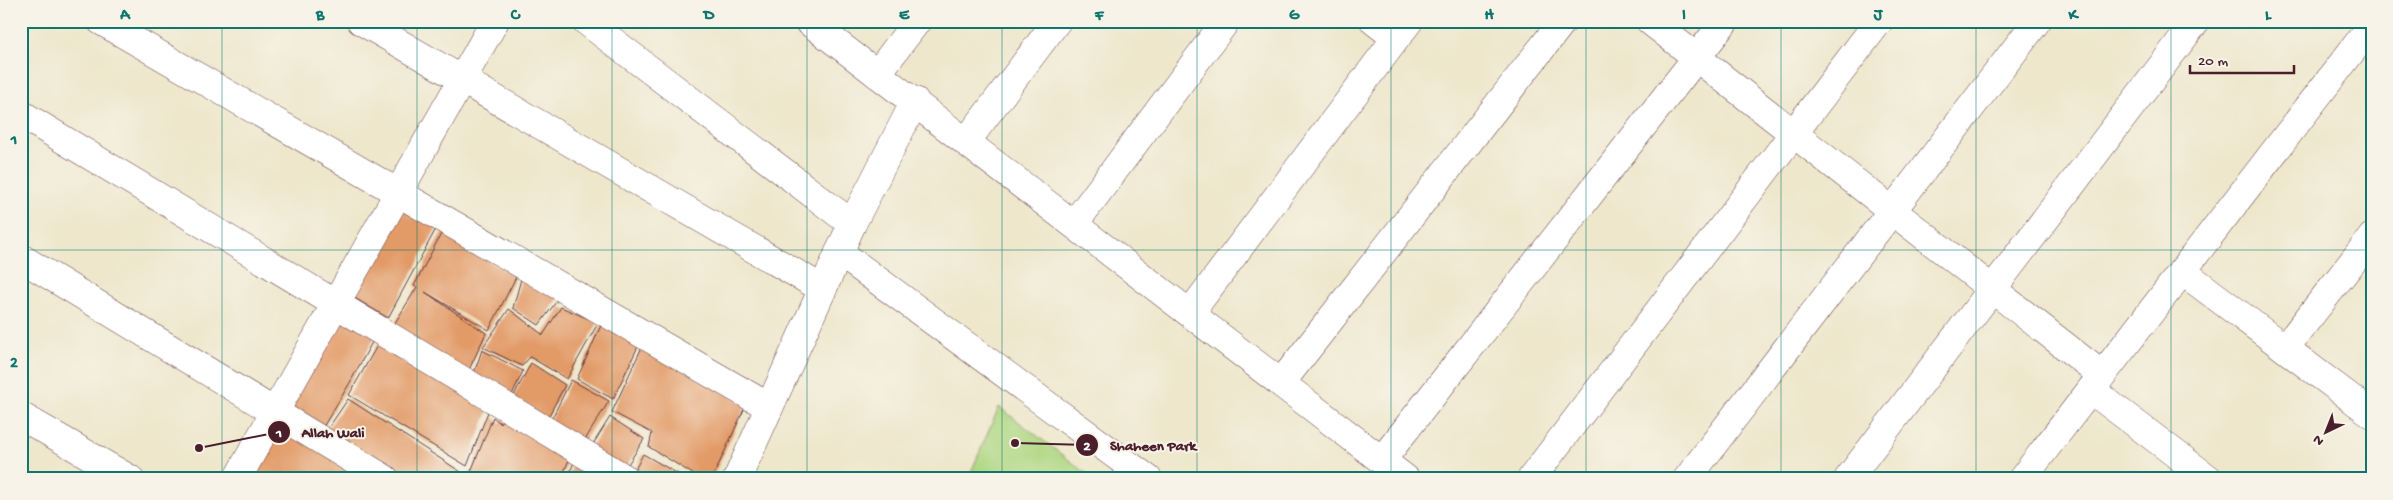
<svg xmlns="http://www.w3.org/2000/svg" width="2393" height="500" font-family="'Gochi Hand',sans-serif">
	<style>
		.green { fill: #aed782; stroke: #7c7b56 }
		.building { fill: #e29a66 }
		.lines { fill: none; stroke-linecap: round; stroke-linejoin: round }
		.minor-casing { stroke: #633d43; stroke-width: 29 }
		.minor { stroke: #fff; stroke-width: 28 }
		.grid { fill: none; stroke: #0f766e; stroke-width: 1; stroke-opacity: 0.55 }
		.leader { fill: none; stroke: #4a1f2b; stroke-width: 2 }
		.callout-dot { fill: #4a1f2b; stroke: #f7f3e8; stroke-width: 2 }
		.mark-label { font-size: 15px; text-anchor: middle; font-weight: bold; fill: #fff }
		.callout-label { font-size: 15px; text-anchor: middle; font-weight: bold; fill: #4a1f2b; stroke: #f7f3e8; stroke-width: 4; stroke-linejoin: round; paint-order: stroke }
		.neatline { fill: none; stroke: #0f766e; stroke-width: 2 }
		.grid-label { font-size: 16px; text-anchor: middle; font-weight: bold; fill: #0f766e }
	</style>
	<rect width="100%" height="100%" fill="#f7f3e8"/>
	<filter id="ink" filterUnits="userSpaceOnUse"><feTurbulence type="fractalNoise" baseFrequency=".02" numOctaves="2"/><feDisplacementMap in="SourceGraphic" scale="10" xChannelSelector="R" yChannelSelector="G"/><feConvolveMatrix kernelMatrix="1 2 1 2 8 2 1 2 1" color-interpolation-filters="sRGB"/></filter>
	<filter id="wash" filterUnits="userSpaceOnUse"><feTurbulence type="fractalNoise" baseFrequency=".0096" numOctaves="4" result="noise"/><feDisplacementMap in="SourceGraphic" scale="20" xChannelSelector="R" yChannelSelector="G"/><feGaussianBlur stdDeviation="1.12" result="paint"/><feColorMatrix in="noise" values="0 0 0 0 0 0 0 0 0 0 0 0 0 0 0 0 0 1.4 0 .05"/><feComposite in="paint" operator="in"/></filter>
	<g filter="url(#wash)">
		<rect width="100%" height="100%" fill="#eee7cc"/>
		<polygon class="green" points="999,407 1094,479 968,479"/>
		<g id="blocks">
			<g class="building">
				<polygon points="399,202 437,227 388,318 348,294"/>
				<polygon points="442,232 516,277 489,330 425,292 486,333 468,372 390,331 417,287 414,286"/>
				<polygon points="521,279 559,298 539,325 513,308"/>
				<polygon points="561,307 598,323 567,379 530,357 522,366 483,347 509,309 543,335"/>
				<polygon points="336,312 376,335 348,386 323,427 283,409"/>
				<polygon points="603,321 641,340 613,399 577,379"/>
				<polygon points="382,337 488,412 467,466 349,395"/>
				<polygon points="642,347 746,405 712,479 701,479 649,447 652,433 612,412"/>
				<polygon points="482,350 523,371 504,412 468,391"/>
				<polygon points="531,363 565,385 547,419 510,403"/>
				<polygon points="571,380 609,401 583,443 549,424"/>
				<polygon points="348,399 461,472 463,479 404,479 327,430"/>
				<polygon points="508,413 571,455 561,479 468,479 493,417 500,423"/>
				<polygon points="610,417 644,439 625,469 590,449"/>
				<polygon points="275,422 350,466 344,479 267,479 248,468"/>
				<polygon points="643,454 687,479 643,479 634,472"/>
				<polygon points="577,455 609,479 567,479"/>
			</g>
		</g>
	</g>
	<g filter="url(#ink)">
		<use href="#blocks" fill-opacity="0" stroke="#633d43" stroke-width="1"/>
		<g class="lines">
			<defs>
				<g id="minor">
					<polyline points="101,21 769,407"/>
					<polyline points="361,21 823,289"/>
					<polyline points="586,21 852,224"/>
					<polyline points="808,21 1406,479"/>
					<polyline points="1374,21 1396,38"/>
					<polyline points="1650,21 2102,375"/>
					<polyline points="877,74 917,21"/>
					<polyline points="21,114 626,479"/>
					<polyline points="966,142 1057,21"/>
					<polyline points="1074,224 1226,21"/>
					<polyline points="839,252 1148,479"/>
					<polyline points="21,258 385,479"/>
					<polyline points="2182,271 2372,414"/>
					<polyline points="1190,313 1409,21"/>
					<polyline points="2285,348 2372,237"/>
					<polyline points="1281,383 1563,21"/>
					<polyline points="2091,390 2209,479"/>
					<polyline points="21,416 130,479"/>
					<polyline points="1382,460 1725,21"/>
					<polyline points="237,479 495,21"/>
					<polyline points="737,479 852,224 915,101"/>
					<polyline points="1531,479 1879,21"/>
					<polyline points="1687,479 2037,21"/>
					<polyline points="1848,479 2196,21"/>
					<polyline points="2022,479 2372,25"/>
				</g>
			</defs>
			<use href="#minor" class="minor-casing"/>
			<use href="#minor" class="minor"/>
		</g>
	</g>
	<path class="grid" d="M222 21V479M417 21V479M612 21V479M807 21V479M1002 21V479M1197 21V479M1391 21V479M1586 21V479M1781 21V479M1976 21V479M2171 21V479M21 250H2372"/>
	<path class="leader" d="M199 448L279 432M1015 443L1087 445"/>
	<g class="callout-dot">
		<circle cx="199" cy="448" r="5"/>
		<circle cx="1015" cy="443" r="5"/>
		<circle cx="279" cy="432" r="12"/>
		<circle cx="1087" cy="445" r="12"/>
	</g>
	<g class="mark-label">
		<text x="279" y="437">1</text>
		<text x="1087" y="450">2</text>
	</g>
	<g class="callout-label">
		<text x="333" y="437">Allah Wali</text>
		<text x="1153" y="450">Shaheen Park</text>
	</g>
	<rect width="2393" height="500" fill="none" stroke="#f7f3e8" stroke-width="55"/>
	<g transform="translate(2326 432) rotate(223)" stroke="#f7f3e8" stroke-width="4" paint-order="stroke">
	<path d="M0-4L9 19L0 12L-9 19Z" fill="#4a1f2b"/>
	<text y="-8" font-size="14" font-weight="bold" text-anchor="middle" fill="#4a1f2b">N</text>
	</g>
	<path d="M2190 65v8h104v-8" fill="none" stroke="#4a1f2b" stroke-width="2.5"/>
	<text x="2198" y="65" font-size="15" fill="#4a1f2b" stroke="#f7f3e8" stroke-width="4" paint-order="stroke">20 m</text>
	<rect x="28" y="28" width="2338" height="444" class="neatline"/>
	<g class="grid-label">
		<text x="125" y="19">A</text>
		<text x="320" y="19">B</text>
		<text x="515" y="19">C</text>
		<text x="709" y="19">D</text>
		<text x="904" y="19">E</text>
		<text x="1099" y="19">F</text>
		<text x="1294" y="19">G</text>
		<text x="1489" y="19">H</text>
		<text x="1684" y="19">I</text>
		<text x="1878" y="19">J</text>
		<text x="2073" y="19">K</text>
		<text x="2268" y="19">L</text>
		<text x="14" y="144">1</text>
		<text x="14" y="367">2</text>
	</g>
</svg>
